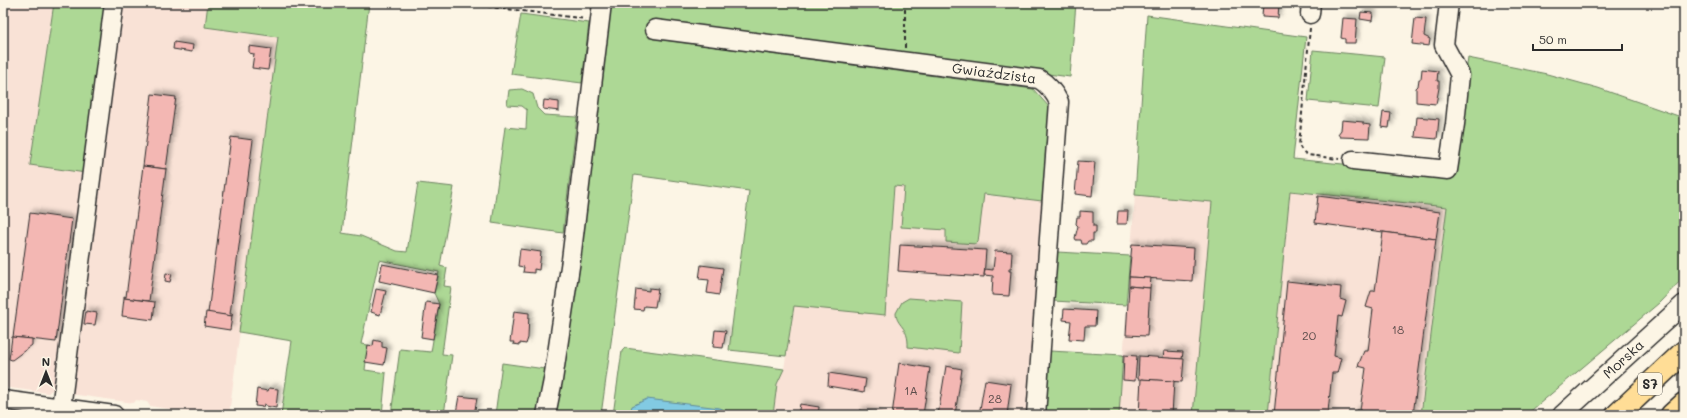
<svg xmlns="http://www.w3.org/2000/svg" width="1687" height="418" font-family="Mali,sans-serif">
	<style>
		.built { fill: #f9e2d6 }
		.green { fill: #add895; stroke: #6c8260 }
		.water { fill: #82cae2; stroke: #5f8a99 }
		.building { fill: #f3b7b3; stroke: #2b2b2b; filter: url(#shadow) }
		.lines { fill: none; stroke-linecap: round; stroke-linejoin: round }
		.minor-casing { stroke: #2b2b2b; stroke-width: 21 }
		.highway-casing { stroke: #2b2b2b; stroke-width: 25 }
		.path { stroke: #2b2b2b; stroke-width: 2; stroke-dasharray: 4 3; stroke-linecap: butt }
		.minor { stroke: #fcf5e5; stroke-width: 18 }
		.highway { stroke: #ffdd96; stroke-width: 22 }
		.labels { text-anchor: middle; stroke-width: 3.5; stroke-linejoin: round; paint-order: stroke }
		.number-label { font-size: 12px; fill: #5d4e4d }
		.shield { fill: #fcf5e5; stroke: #6a6863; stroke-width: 1 }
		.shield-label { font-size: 13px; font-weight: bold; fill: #2b2b2b }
		.street-label { font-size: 14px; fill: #2b2b2b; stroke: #fcf5e5 }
	</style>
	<defs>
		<filter id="shadow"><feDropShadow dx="3.5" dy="-3.5" stdDeviation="2" flood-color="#0004"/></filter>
	</defs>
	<rect width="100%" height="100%" fill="#fcf5e5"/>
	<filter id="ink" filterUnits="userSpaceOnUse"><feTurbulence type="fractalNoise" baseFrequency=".025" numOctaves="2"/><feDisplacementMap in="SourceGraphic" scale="8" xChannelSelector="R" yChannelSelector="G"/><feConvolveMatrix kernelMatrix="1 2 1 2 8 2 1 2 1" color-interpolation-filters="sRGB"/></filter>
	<g filter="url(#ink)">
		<g class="built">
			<polygon points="3,3 54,3 30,164 86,173 58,385 48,393 3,387"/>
			<polygon points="120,3 208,3 206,27 278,37 229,415 204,414 204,411 196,410 193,413 150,406 147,402 136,400 134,403 70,394"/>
			<polygon points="894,186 1042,201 1027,415 773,415 777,384 784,369 794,306 888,278"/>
			<polygon points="1290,191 1447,207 1421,415 1268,415"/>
			<polygon points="1135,195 1213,201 1193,415 1119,415"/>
		</g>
		<g class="green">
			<polygon points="54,3 107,3 86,173 30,165"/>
			<polygon points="208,3 369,3 342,233 361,236 397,251 407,252 418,183 454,187 440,266 447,268 444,286 451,287 442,354 452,355 444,415 391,415 400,349 431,352 439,304 434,293 439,272 379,260 361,344 368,345 365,370 386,373 382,415 281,415 292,341 239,332 278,37 205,27"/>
			<polygon points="608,3 1076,3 1070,77 651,20 649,38 1033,89 1050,108 1042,201 984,194 978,242 976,244 946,242 946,230 901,227 904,187 894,186 885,315 794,306 786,356 729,350 749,191 634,175 601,415 552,415"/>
			<polygon points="521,14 589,23 582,83 511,74"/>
			<polygon points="1147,15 1306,37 1293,159 1452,175 1468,58 1547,74 1598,88 1684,118 1684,277 1659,303 1526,415 1421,415 1447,207 1290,191 1268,415 1193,415 1212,202 1135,195"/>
			<polygon points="1313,50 1385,57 1379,108 1308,101"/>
			<polygon points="522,89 533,94 537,108 544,115 577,117 563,233 492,223 505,127 526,129 527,110 522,106 507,105 509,90"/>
			<polygon points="1057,252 1130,256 1126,305 1053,301"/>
			<path d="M909 298 962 302 959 353 908 347C909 326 896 326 896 313L902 302Z"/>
			<polygon points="625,348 784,369 777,384 773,415 613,415 622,351"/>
			<polygon points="1050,351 1123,355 1119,415 1045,415"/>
			<polygon points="502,363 545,369 540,415 495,415"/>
		</g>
		<polygon class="water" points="647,399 720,408 735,415 629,415 632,406"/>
		<g class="building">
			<polygon points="1263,3 1279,3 1278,18 1262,17"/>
			<polygon points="1361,12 1373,13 1372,21 1360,19"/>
			<polygon points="1343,18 1357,19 1355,43 1345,43 1345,39 1341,38"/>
			<polygon points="1415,18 1426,19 1424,36 1430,39 1429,46 1412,44"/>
			<polygon points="174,42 193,45 192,52 173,49"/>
			<polygon points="249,46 271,49 268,70 252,68 254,54 249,53"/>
			<polygon points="1422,69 1438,71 1437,81 1439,81 1439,88 1436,104 1416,102 1416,88 1418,86 1419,79 1421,79"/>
			<polygon points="152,94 176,97 166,169 143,166"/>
			<polygon points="544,100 559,102 559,111 543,109"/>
			<polygon points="1383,112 1391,113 1389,128 1381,127"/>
			<polygon points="1417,117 1439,119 1437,139 1415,137"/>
			<polygon points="1342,120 1363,122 1363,124 1370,125 1369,138 1340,137 1338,134 1341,130"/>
			<polygon points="231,137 253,140 230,314 233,314 232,316 208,313"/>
			<polygon points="1078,161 1095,162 1092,196 1075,194"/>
			<polygon points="143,166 166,169 149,301 124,298 124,296 126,297"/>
			<polygon points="1318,196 1440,212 1436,239 1315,223"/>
			<polygon points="1080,211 1093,212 1093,226 1096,226 1096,233 1093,233 1093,241 1088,241 1086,244 1082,244 1081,240 1076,240 1075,238 1078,226 1076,224 1077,217 1080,217"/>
			<polygon points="1118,211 1128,211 1127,224 1117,224"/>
			<polygon points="30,213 72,219 56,342 13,337"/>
			<polygon points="1383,232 1436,239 1413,415 1354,415 1356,410 1360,410 1366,368 1358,366 1364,351 1368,351 1373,309 1366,307 1371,291 1375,291"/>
			<polygon points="1132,244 1194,248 1192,281 1129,277"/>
			<polygon points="900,245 986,250 984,277 898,271"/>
			<polygon points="520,249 541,252 539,270 534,269 534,273 523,272 524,267 518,266"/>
			<polygon points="995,251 1012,252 1011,268 1009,268 1009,271 1011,271 1009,296 992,295 993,276 984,275 985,269 993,270"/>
			<polygon points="382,264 438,275 434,293 379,281"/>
			<polygon points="701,265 723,268 719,295 707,293 709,280 699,279"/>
			<polygon points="166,273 172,274 170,282 165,281"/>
			<polygon points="1129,277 1151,278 1150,288 1129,286"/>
			<polygon points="1287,281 1341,287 1340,299 1346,301 1342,317 1338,316 1334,356 1341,358 1337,373 1332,373 1328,412 1335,415 1274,415"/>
			<polygon points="1129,286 1150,288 1147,336 1126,335"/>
			<polygon points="649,288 658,289 655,307 644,306 643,310 634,309 636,289 649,291"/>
			<polygon points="376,289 386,291 380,315 371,312"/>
			<polygon points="124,298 155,302 153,320 122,316"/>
			<polygon points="426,302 439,304 433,339 421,337"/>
			<polygon points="1064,309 1096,311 1095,326 1085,326 1084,340 1069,339 1071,321 1063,320"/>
			<polygon points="86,311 97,313 95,325 84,324"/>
			<polygon points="514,311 529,313 528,338 526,344 520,343 520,345 513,344 514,342 510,342"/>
			<polygon points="206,312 232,316 230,330 204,326"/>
			<polygon points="715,330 726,331 723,348 713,347"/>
			<polygon points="12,337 32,339 32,345 12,360 9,359"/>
			<polygon points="374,340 382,342 382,347 387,348 384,365 365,362 368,345 373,346"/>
			<polygon points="1164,351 1183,352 1182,359 1163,358"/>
			<polygon points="1124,355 1137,356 1135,381 1123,380"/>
			<polygon points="1139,356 1184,359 1182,382 1138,379"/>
			<polygon points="899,363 930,368 923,415 892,415"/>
			<polygon points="946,366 962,369 955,415 938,415"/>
			<polygon points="829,373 866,379 864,392 828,386"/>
			<polygon points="1141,379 1174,381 1172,415 1139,415"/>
			<polygon points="985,380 1011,384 1007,415 979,415"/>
			<polygon points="269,388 278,389 276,408 266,406 266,405 264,404 263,407 255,406 257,389 268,391"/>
			<polygon points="459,396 477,398 474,415 456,413"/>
			<polygon points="800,404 819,407 818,415 798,415"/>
			<polygon points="860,410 877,413 877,415 859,415"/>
		</g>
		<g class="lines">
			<defs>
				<g id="minor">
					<polyline points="1310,14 1311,3"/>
					<path id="s1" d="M655 29 1039 79C1049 85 1054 92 1059 102L1036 415"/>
					<polyline points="1353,160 1448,170 1455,124 1460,75 1444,45 1449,3"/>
					<polyline points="3,400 114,415"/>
					<polyline points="61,408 114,3"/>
					<polyline points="546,415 553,380 571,260 602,3"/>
					<path id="s2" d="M1562 415 1684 304"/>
				</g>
				<g id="highway">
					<polyline points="1617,415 1684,352"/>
					<polyline points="1672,415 1684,404"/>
				</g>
			</defs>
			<use href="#minor" class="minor-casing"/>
			<use href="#highway" class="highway-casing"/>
			<g class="path">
				<polyline points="460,3 586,19"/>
				<polyline points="1310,28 1299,145 1302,151 1308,155 1339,159"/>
				<polyline points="905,48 905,3"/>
			</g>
			<use href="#minor" class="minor"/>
			<use href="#highway" class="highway"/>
		</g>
	</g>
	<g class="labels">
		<g class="number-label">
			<text x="1398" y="334">18</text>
			<text x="1309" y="340">20</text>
			<text x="911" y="395">1A</text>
			<text x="995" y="403">28</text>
		</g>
		<rect class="shield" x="1638" y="373" width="24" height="22" rx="3"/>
		<g class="shield-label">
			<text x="1650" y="389">S7</text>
		</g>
		<g class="street-label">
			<text dy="5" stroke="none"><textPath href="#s1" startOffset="342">Gwiaździsta</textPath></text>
			<text dy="5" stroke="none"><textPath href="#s2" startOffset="83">Morska</textPath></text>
		</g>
	</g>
	<rect width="1687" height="418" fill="none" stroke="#fcf5e5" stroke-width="16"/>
	<rect x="8" y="8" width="1671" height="402" fill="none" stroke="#2b2b2b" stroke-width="1.5" filter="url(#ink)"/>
	<g transform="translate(46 372)" stroke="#fcf5e5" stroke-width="3" paint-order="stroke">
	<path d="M0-3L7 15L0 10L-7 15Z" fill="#2b2b2b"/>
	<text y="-6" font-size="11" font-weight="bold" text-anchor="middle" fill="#2b2b2b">N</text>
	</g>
	<path d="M1533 44v6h89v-6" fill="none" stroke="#2b2b2b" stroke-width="2"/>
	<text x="1539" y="44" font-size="12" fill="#2b2b2b" stroke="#fcf5e5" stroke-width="3" paint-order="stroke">50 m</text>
</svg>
